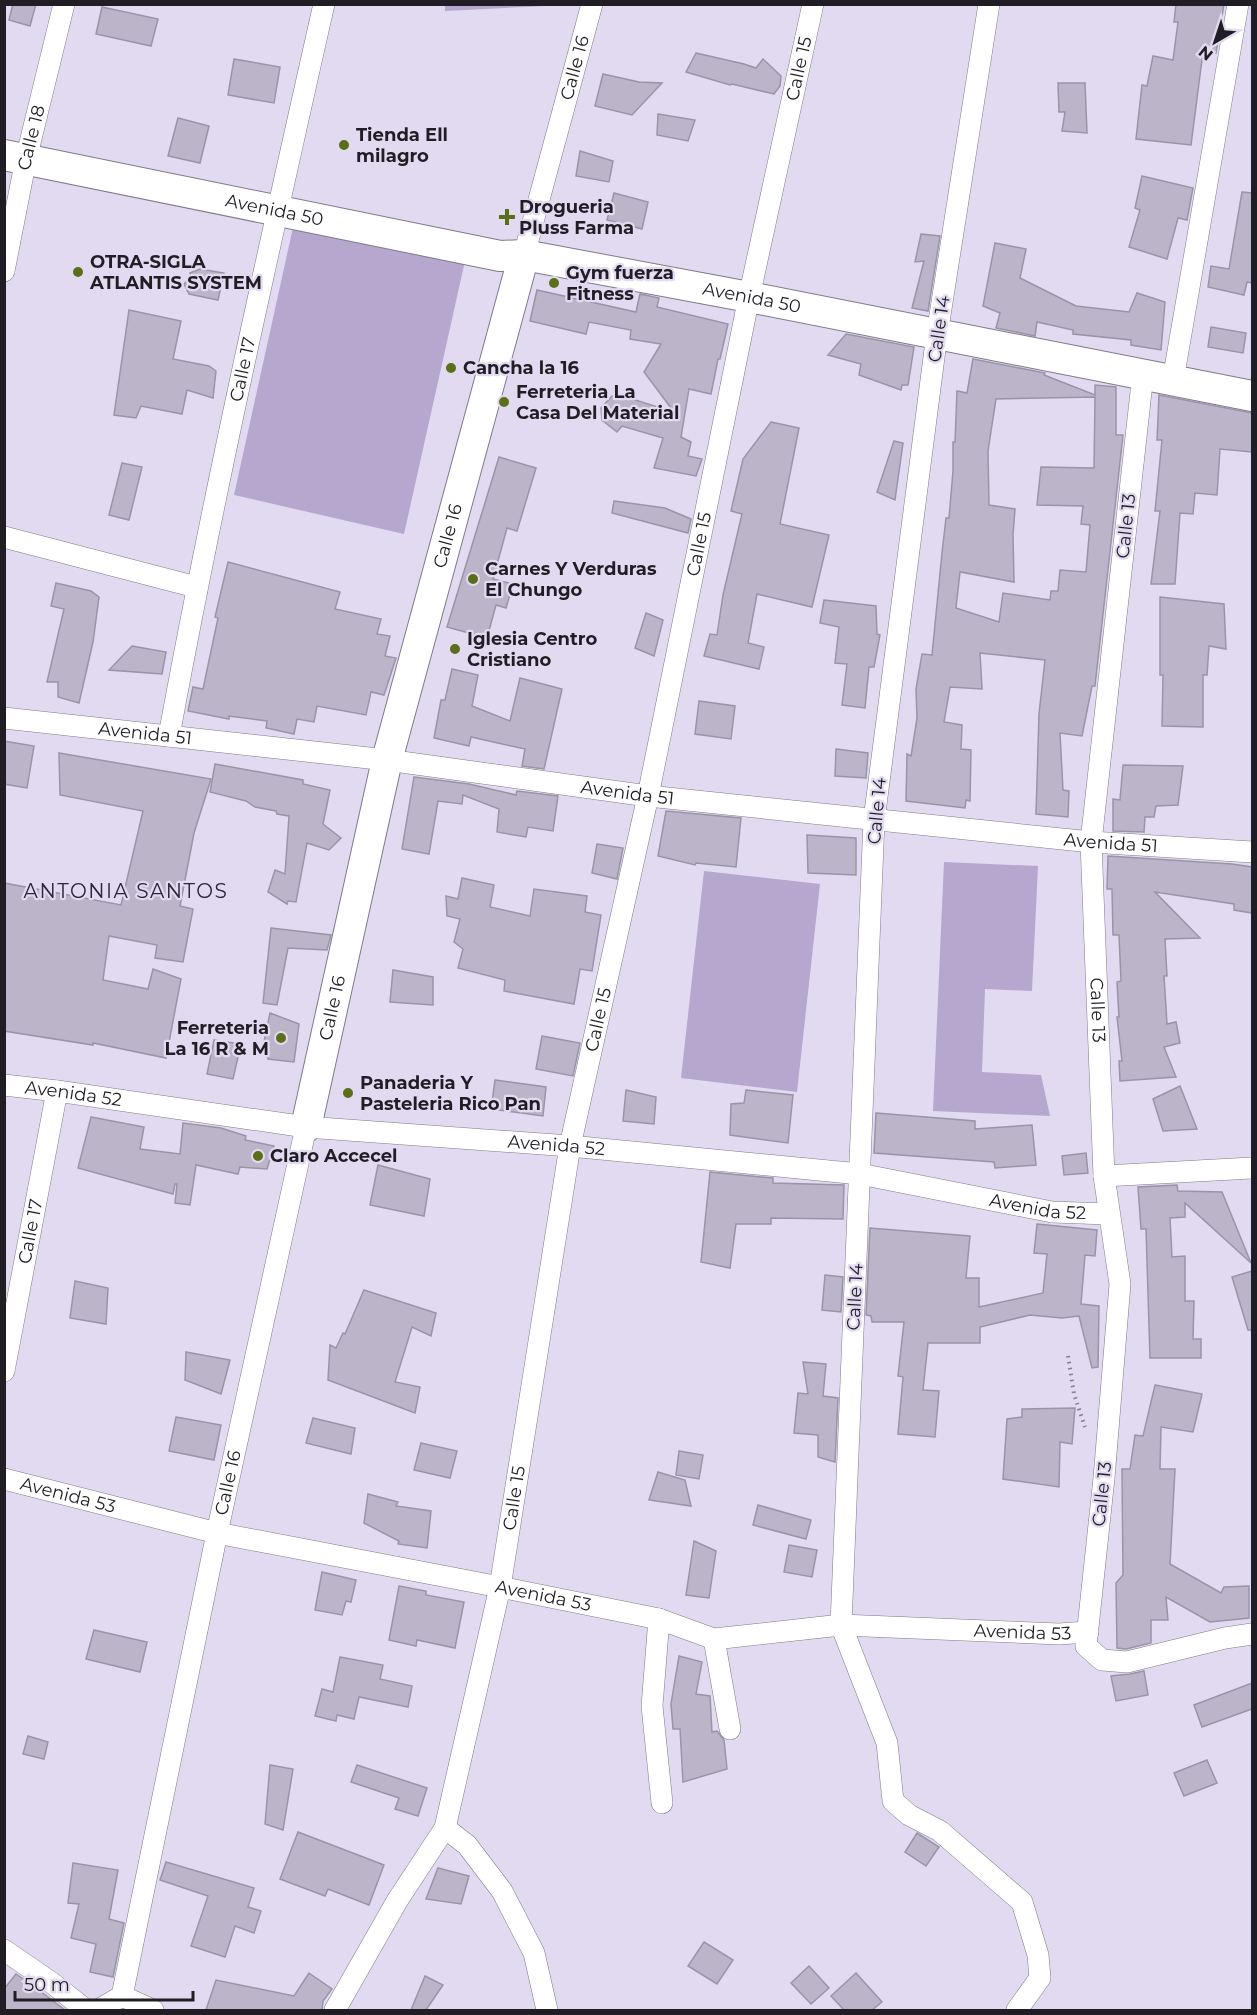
<svg xmlns="http://www.w3.org/2000/svg" width="1257" height="2015" font-family="Montserrat,sans-serif">
	<style>
		.green { fill: #b5a7ce }
		.building { fill: #bcb5ca; stroke: #9b93a8; stroke-width: 1.5; fill-rule: evenodd }
		.lines { fill: none; stroke-linecap: round; stroke-linejoin: round }
		.street-casing { stroke: #80798d; stroke-width: 22 }
		.secondary-casing { stroke: #80798d; stroke-width: 32 }
		.path { stroke: #847e8d; stroke-width: 4; stroke-dasharray: 1.5 4.5; stroke-linecap: butt }
		.street { stroke: #fff; stroke-width: 21 }
		.secondary { stroke: #fff; stroke-width: 30 }
		.poi-dot { fill: #5b6e1b; stroke: #e2daf0; stroke-width: 2 }
		.labels { text-anchor: middle; stroke-width: 4.5; stroke-linejoin: round; paint-order: stroke }
		.street-label { font-size: 18px; fill: #201d25; stroke: #e2daf0 }
		.poi-label { font-size: 18px; font-weight: bold; fill: #201d25; stroke: #e2daf0; text-anchor: start }
		.neighbourhood-label { font-size: 20px; letter-spacing: 1.5px; fill: #2c2637; stroke: #e2daf0 }
	</style>
	<rect width="100%" height="100%" fill="#e2daf0"/>
	<g class="green">
		<polygon points="544,4 544,6 445,11 445,5"/>
		<polygon points="294,223 465,261 404,534 234,495"/>
		<polygon points="944,862 1038,866 1032,991 985,989 982,1072 1041,1075 1050,1116 933,1111"/>
		<polygon points="704,871 820,884 797,1092 681,1078"/>
	</g>
	<g class="building">
		<polygon points="13,4 36,4 30,26 9,20"/>
		<polygon points="1176,4 1224,4 1216,53 1203,52 1191,145 1136,139 1142,85 1147,86 1153,56 1173,60 1178,22 1174,22"/>
		<polygon points="102,7 158,19 151,46 96,34"/>
		<polygon points="696,53 744,64 756,68 763,59 781,76 780,86 774,94 732,84 730,85 686,72"/>
		<polygon points="234,59 280,67 274,103 228,95"/>
		<polygon points="603,74 639,82 662,83 632,115 595,106"/>
		<polygon points="1058,83 1085,83 1087,133 1062,131 1065,112 1059,112"/>
		<polygon points="658,114 695,120 688,141 657,135"/>
		<polygon points="178,118 209,126 200,163 168,156"/>
		<polygon points="580,151 613,161 609,182 576,176"/>
		<polygon points="1142,176 1193,188 1187,220 1178,218 1167,259 1129,247 1140,210 1135,208"/>
		<polygon points="1242,192 1252,193 1252,283 1247,282 1244,295 1208,287 1211,266 1229,269"/>
		<polygon points="614,193 648,202 642,229 607,220"/>
		<polygon points="921,234 940,236 928,311 912,308 924,261 915,262"/>
		<polygon points="995,243 1026,249 1020,278 1076,306 1129,312 1137,293 1165,302 1161,350 1131,345 1131,340 1073,334 1073,330 1037,322 1035,336 996,328 1000,313 983,306"/>
		<polygon points="200,269 224,273 218,300 189,294 184,284 191,277 190,273"/>
		<polygon points="537,290 636,312 640,294 659,298 657,307 728,324 720,359 718,359 711,394 689,389 681,437 691,442 688,456 702,459 696,476 654,468 663,438 622,426 617,432 602,420 601,408 612,396 614,397 617,394 670,411 671,408 644,372 661,344 630,339 631,330 589,322 586,334 530,321"/>
		<polygon points="129,310 181,321 173,359 209,366 216,371 213,398 187,390 182,414 141,406 136,418 114,415"/>
		<polygon points="1211,327 1246,333 1243,353 1208,347"/>
		<polygon points="846,334 914,347 908,385 902,385 901,390 859,375 861,364 828,355"/>
		<path d="M973 359 1045 373 1044 375 1095 395V385L1116 387V435H1123L1095 686H1092L1082 736 1060 733 1063 790 1069 791 1068 817 1036 814 1039 714 1045 660 980 653 982 689 950 687 944 722 962 725 961 749 971 750 970 801 966 800 965 808 906 801 907 754 911 756 917 718 916 689 922 654 932 655 942 553 946 518H949L953 471V442H955L957 391 967 393ZM1095 397 1094 468 1041 467 1037 505 1083 506 1081 524 1090 525 1086 572 1060 570 1058 591H1051L1050 600 1003 593 999 622 956 608 960 572 1014 582 1013 535 1015 509 989 505 988 451 996 399Z"/>
		<polygon points="1159,395 1252,413 1252,452 1220,449 1217,495 1195,493 1193,514 1180,513 1175,584 1151,584 1160,511 1155,511 1162,440 1157,440"/>
		<polygon points="771,422 799,428 780,524 829,535 812,607 757,594 748,643 764,647 759,669 704,656 710,634 717,635 723,595 742,514 731,511 743,459"/>
		<polygon points="894,441 903,443 895,500 877,492"/>
		<polygon points="499,457 536,468 517,531 507,528 493,579 513,584 506,608 496,605 487,638 447,627"/>
		<polygon points="122,463 142,467 129,520 109,515"/>
		<polygon points="614,501 665,508 691,519 688,533 612,513"/>
		<polygon points="228,562 340,592 335,609 381,619 377,634 390,636 385,656 396,658 384,695 371,692 366,715 317,706 314,722 297,719 294,734 266,728 267,721 229,716 229,719 188,711 193,687 203,689 218,618 215,617"/>
		<polygon points="56,583 91,591 99,597 93,642 79,703 58,697 58,682 47,682 64,609 51,606"/>
		<polygon points="1160,597 1224,604 1226,649 1209,646 1207,675 1203,675 1203,727 1162,726 1163,675 1160,675"/>
		<polygon points="824,600 876,606 877,634 880,635 874,667 869,667 865,708 842,705 847,664 835,663 839,627 820,623"/>
		<polygon points="646,613 663,620 654,656 635,648"/>
		<polygon points="132,646 166,652 162,674 109,670"/>
		<polygon points="452,669 478,675 472,706 510,721 520,678 562,689 544,769 522,766 525,749 471,737 469,746 434,738 441,700 445,700"/>
		<polygon points="699,701 735,706 731,739 695,734"/>
		<polygon points="4,741 34,746 27,788 4,784"/>
		<polygon points="836,749 868,753 866,778 835,776"/>
		<polygon points="59,753 211,779 194,833 180,906 193,909 183,962 155,958 157,945 109,936 103,980 148,989 153,969 181,979 166,1058 93,1043 93,1045 4,1031 4,883 121,905 143,811 60,795"/>
		<polygon points="215,764 303,780 303,784 330,790 323,824 341,838 329,850 307,843 296,902 288,901 287,904 268,892 275,870 285,874 289,816 277,814 276,811 255,807 246,801 210,792"/>
		<polygon points="1123,765 1183,766 1178,805 1156,806 1154,817 1145,817 1144,832 1113,831 1113,799 1120,800"/>
		<polygon points="414,777 469,784 516,795 517,791 558,796 553,831 528,827 526,837 497,832 499,809 463,795 462,804 438,801 429,854 402,849"/>
		<polygon points="666,811 741,818 736,867 696,863 695,865 658,856"/>
		<polygon points="807,835 856,838 856,875 808,873"/>
		<polygon points="597,844 623,848 617,879 592,873"/>
		<polygon points="1108,856 1232,864 1252,867 1252,913 1234,910 1234,904 1155,892 1200,938 1165,939 1167,976 1164,976 1167,1024 1176,1022 1180,1043 1164,1047 1176,1077 1120,1081 1119,1061 1122,1061 1117,1017 1119,1017 1117,982 1121,981 1119,935 1113,935 1112,889 1107,889"/>
		<polygon points="462,878 494,885 490,907 530,916 534,889 587,896 585,912 601,915 592,971 580,969 574,1004 504,991 505,980 458,968 463,949 454,942 460,919 447,916 446,896 458,899"/>
		<polygon points="271,928 331,935 327,950 288,948 277,1005 263,1003"/>
		<polygon points="393,970 433,977 433,1005 390,1002"/>
		<polygon points="270,1013 299,1024 294,1062 268,1059 264,1042"/>
		<polygon points="542,1036 580,1043 573,1076 536,1069"/>
		<polygon points="214,1040 241,1044 233,1079 207,1074"/>
		<polygon points="495,1080 546,1087 543,1116 491,1109"/>
		<polygon points="1180,1086 1197,1129 1163,1131 1153,1099"/>
		<polygon points="626,1090 656,1097 654,1124 623,1121"/>
		<polygon points="746,1090 793,1095 788,1143 730,1135 731,1104 744,1103"/>
		<polygon points="876,1113 975,1121 975,1129 1032,1125 1036,1165 995,1168 994,1162 874,1153"/>
		<polygon points="91,1117 144,1127 140,1149 180,1154 183,1123 221,1128 246,1136 245,1140 274,1146 267,1169 240,1167 238,1174 196,1165 190,1205 175,1203 177,1184 175,1184 173,1194 78,1168"/>
		<polygon points="1086,1153 1088,1173 1064,1175 1062,1156"/>
		<polygon points="378,1165 430,1179 424,1216 370,1205"/>
		<polygon points="710,1172 773,1178 773,1183 844,1185 843,1219 771,1218 771,1224 736,1224 730,1268 701,1262"/>
		<polygon points="1177,1185 1178,1191 1222,1192 1251,1263 1185,1203 1185,1217 1170,1218 1172,1257 1185,1256 1185,1301 1194,1301 1193,1339 1201,1339 1201,1358 1150,1358 1146,1229 1141,1229 1138,1187"/>
		<polygon points="1037,1224 1097,1230 1095,1256 1085,1255 1081,1304 1099,1306 1098,1367 1092,1368 1079,1316 1062,1318 1030,1315 980,1327 980,1343 928,1343 923,1390 939,1391 935,1437 898,1434 903,1377 898,1376 904,1322 872,1322 871,1316 866,1315 870,1228 970,1236 966,1278 979,1278 979,1307 1043,1293 1047,1254 1034,1253"/>
		<polygon points="1252,1271 1252,1330 1248,1330 1232,1277"/>
		<polygon points="825,1275 843,1277 841,1312 822,1310"/>
		<polygon points="75,1281 108,1288 106,1324 70,1318"/>
		<polygon points="364,1290 436,1313 431,1336 412,1327 395,1382 420,1387 415,1413 328,1380 330,1345 336,1348 343,1333 345,1334"/>
		<polygon points="186,1352 230,1360 221,1394 185,1380"/>
		<polygon points="803,1362 826,1364 823,1396 838,1398 835,1462 818,1457 818,1435 794,1433 798,1393 808,1394"/>
		<polygon points="1155,1385 1202,1394 1193,1432 1161,1427 1160,1469 1175,1469 1170,1564 1221,1593 1224,1587 1249,1586 1249,1618 1210,1622 1166,1597 1168,1620 1151,1620 1151,1643 1126,1649 1117,1648 1116,1583 1123,1575 1122,1469 1130,1469 1135,1435 1143,1436"/>
		<polygon points="1075,1408 1072,1444 1060,1442 1059,1487 1003,1479 1007,1419 1022,1417 1022,1409"/>
		<polygon points="176,1417 221,1425 214,1460 169,1451"/>
		<polygon points="313,1418 355,1428 351,1454 306,1443"/>
		<polygon points="421,1443 457,1451 450,1478 414,1470"/>
		<polygon points="679,1451 703,1455 699,1479 676,1475"/>
		<polygon points="658,1472 685,1480 691,1506 649,1500"/>
		<polygon points="368,1494 398,1502 396,1506 431,1511 427,1548 398,1544 399,1541 364,1523"/>
		<polygon points="758,1505 811,1520 806,1539 753,1525"/>
		<polygon points="694,1541 716,1551 709,1598 686,1595"/>
		<polygon points="789,1545 817,1550 812,1577 784,1572"/>
		<polygon points="322,1572 356,1580 351,1602 346,1601 342,1615 315,1610"/>
		<polygon points="399,1586 426,1591 426,1595 464,1602 455,1648 417,1640 416,1646 389,1640"/>
		<polygon points="94,1630 147,1642 140,1672 86,1659"/>
		<polygon points="679,1656 702,1662 696,1694 710,1696 712,1732 717,1731 724,1740 727,1769 683,1782 680,1729 673,1729 671,1704"/>
		<polygon points="340,1657 383,1665 380,1679 412,1686 408,1707 359,1697 354,1719 337,1715 336,1721 315,1716 322,1689 333,1692"/>
		<polygon points="1144,1671 1148,1695 1116,1701 1111,1676 1130,1674"/>
		<polygon points="1252,1683 1252,1709 1202,1727 1194,1705"/>
		<polygon points="28,1736 48,1742 44,1759 23,1754"/>
		<polygon points="1207,1760 1217,1783 1184,1796 1174,1773"/>
		<polygon points="270,1765 293,1769 283,1830 265,1824"/>
		<polygon points="357,1765 427,1788 418,1816 395,1809 399,1798 351,1782"/>
		<polygon points="298,1832 384,1865 369,1905 328,1889 325,1896 280,1879"/>
		<polygon points="917,1833 939,1847 926,1866 905,1852"/>
		<polygon points="166,1862 254,1888 248,1907 261,1911 254,1933 235,1926 225,1957 191,1946 208,1896 160,1880"/>
		<polygon points="73,1863 118,1870 109,1919 124,1923 113,1977 90,1972 96,1944 71,1938 79,1904 68,1903"/>
		<polygon points="438,1868 469,1876 461,1904 426,1899"/>
		<polygon points="704,1942 733,1960 717,1984 688,1966"/>
		<polygon points="809,1966 829,1988 811,2004 791,1983"/>
		<polygon points="309,1973 332,1989 323,2001 322,2010 206,2010 216,1980 294,1996"/>
		<polygon points="856,1973 882,2002 872,2010 844,2010 831,1996"/>
		<polygon points="16,1974 32,1985 65,2010 4,2010 4,1989"/>
		<polygon points="425,1976 443,1985 426,2010 411,2010"/>
	</g>
	<g class="lines">
		<defs>
			<g id="street">
				<polyline points="989,4 937,334 874,820 841,1625 887,1743 893,1801 909,1815 940,1831 1022,1902 1038,1955 1040,1978 1017,2010"/>
				<path id="s1" d="M524 255 592 4"/>
				<path id="s2" d="M4 271 26 159 64 4"/>
				<path id="s3" d="M1143 374 1091 842 1104 1176 1120 1284 1104 1478 1086 1646 1102 1660 1127 1662 1225 1638 1252 1634"/>
				<polyline points="1173,380 1238,4"/>
				<polyline points="4,537 196,587"/>
				<path id="s4" d="M4 718 387 760 648 796 1091 842 1252 852"/>
				<path id="s5" d="M169 736C214 491 269 248 324 4"/>
				<path id="s6" d="M4 1085 57 1091 306 1127 570 1146 860 1174 1052 1212 1108 1214"/>
				<polyline points="1104,1176 1252,1168"/>
				<path id="s7" d="M4 1371 57 1091"/>
				<path id="s8" d="M4 1479 217 1533 500 1587 659 1619 714 1639 841 1625 1059 1634 1088 1632"/>
				<polyline points="659,1619 652,1706 662,1803"/>
				<polyline points="714,1639 730,1729"/>
				<polyline points="445,1828 467,1845 502,1891 534,1953 547,2010"/>
				<polyline points="4,1950 52,1983 86,2010"/>
				<polyline points="122,1996 153,2010"/>
				<path id="s9" d="M98 2010 122 1996 217 1533 306 1127"/>
				<path id="s10" d="M335 2010 397 1901 445 1828 500 1587 570 1146 648 796 749 297 813 4"/>
			</g>
			<g id="secondary">
				<path id="s11" d="M4 155 500 256 524 255 749 297 1252 396"/>
				<path id="s12" d="M306 1127 387 760 524 255"/>
			</g>
		</defs>
		<use href="#street" class="street-casing"/>
		<use href="#secondary" class="secondary-casing"/>
		<polyline class="path" points="1068,1356 1074,1394 1085,1427"/>
		<use href="#street" class="street"/>
		<use href="#secondary" class="secondary"/>
	</g>
	<g class="poi-dot">
		<circle cx="344" cy="145" r="6"/>
		<path d="M504 208h6v6h6v6h-6v6h-6v-6h-6v-6h6z"/>
		<circle cx="78" cy="272" r="6"/>
		<circle cx="554" cy="283" r="6"/>
		<circle cx="451" cy="368" r="6"/>
		<circle cx="504" cy="402" r="6"/>
		<circle cx="473" cy="579" r="6"/>
		<circle cx="455" cy="649" r="6"/>
		<circle cx="281" cy="1038" r="6"/>
		<circle cx="348" cy="1093" r="6"/>
		<circle cx="258" cy="1156" r="6"/>
	</g>
	<g class="labels">
		<g class="street-label">
			<text dy="6" stroke="none"><textPath href="#s1" startOffset="194">Calle 16</textPath></text>
			<text dy="6" stroke="none"><textPath href="#s10" startOffset="2008">Calle 15</textPath></text>
			<text dy="6" stroke="none"><textPath href="#s2" startOffset="136">Calle 18</textPath></text>
			<text dy="6" stroke="none"><textPath href="#s11" startOffset="276">Avenida 50</textPath></text>
			<text dy="6" stroke="none"><textPath href="#s11" startOffset="762">Avenida 50</textPath></text>
			<text transform="translate(939 329) rotate(-82)" y="6">Calle 14</text>
			<text dy="6" stroke="none"><textPath href="#s5" startOffset="374">Calle 17</textPath></text>
			<text transform="translate(1126 526) rotate(-84)" y="6">Calle 13</text>
			<text dy="6" stroke="none"><textPath href="#s12" startOffset="608">Calle 16</textPath></text>
			<text dy="6" stroke="none"><textPath href="#s10" startOffset="1522">Calle 15</textPath></text>
			<text dy="6" stroke="none"><textPath href="#s4" startOffset="142">Avenida 51</textPath></text>
			<text dy="6" stroke="none"><textPath href="#s4" startOffset="628">Avenida 51</textPath></text>
			<text transform="translate(877 811) rotate(-85)" y="6">Calle 14</text>
			<text dy="6" stroke="none"><textPath href="#s4" startOffset="1114">Avenida 51</textPath></text>
			<text dy="6" stroke="none"><textPath href="#s12" startOffset="122">Calle 16</textPath></text>
			<text dy="6" stroke="none"><textPath href="#s3" startOffset="639">Calle 13</textPath></text>
			<text dy="6" stroke="none"><textPath href="#s10" startOffset="1036">Calle 15</textPath></text>
			<text dy="6" stroke="none"><textPath href="#s6" startOffset="70">Avenida 52</textPath></text>
			<text dy="6" stroke="none"><textPath href="#s6" startOffset="556">Avenida 52</textPath></text>
			<text dy="6" stroke="none"><textPath href="#s6" startOffset="1042">Avenida 52</textPath></text>
			<text dy="6" stroke="none"><textPath href="#s7" startOffset="142">Calle 17</textPath></text>
			<text transform="translate(855 1297) rotate(-87)" y="6">Calle 14</text>
			<text dy="6" stroke="none"><textPath href="#s9" startOffset="552">Calle 16</textPath></text>
			<text transform="translate(1102 1494) rotate(-84)" y="6">Calle 13</text>
			<text dy="6" stroke="none"><textPath href="#s8" startOffset="66">Avenida 53</textPath></text>
			<text dy="6" stroke="none"><textPath href="#s10" startOffset="550">Calle 15</textPath></text>
			<text dy="6" stroke="none"><textPath href="#s8" startOffset="552">Avenida 53</textPath></text>
			<text dy="6" stroke="none"><textPath href="#s8" startOffset="1038">Avenida 53</textPath></text>
		</g>
		<g class="poi-label">
			<text x="356" y="141">Tienda Ell<tspan x="356" dy="21">milagro</tspan></text>
			<text x="519" y="213">Drogueria<tspan x="519" dy="21">Pluss Farma</tspan></text>
			<text x="90" y="268">OTRA-SIGLA<tspan x="90" dy="21">ATLANTIS SYSTEM</tspan></text>
			<text x="566" y="279">Gym fuerza<tspan x="566" dy="21">Fitness</tspan></text>
			<text x="463" y="374">Cancha la 16</text>
			<text x="516" y="398">Ferreteria La<tspan x="516" dy="21">Casa Del Material</tspan></text>
			<text x="485" y="575">Carnes Y Verduras<tspan x="485" dy="21">El Chungo</tspan></text>
			<text x="467" y="645">Iglesia Centro<tspan x="467" dy="21">Cristiano</tspan></text>
			<text x="269" y="1034" text-anchor="end">Ferreteria<tspan x="269" dy="21">La 16 R &amp; M</tspan></text>
			<text x="360" y="1089">Panaderia Y<tspan x="360" dy="21">Pasteleria Rico Pan</tspan></text>
			<text x="270" y="1162">Claro Accecel</text>
		</g>
		<g class="neighbourhood-label">
			<text x="126" y="898">ANTONIA SANTOS</text>
		</g>
	</g>
	<rect width="1257" height="2015" fill="none" stroke="#201d25" stroke-width="12"/>
	<g transform="translate(1215 42) rotate(219)" stroke="#e2daf0" stroke-width="4.5" paint-order="stroke">
	<path d="M0-4.5L10 22L0 15L-10 22Z" fill="#201d25"/>
	<text y="-9" font-size="16" font-weight="bold" text-anchor="middle" fill="#201d25">N</text>
	</g>
	<path d="M15 1991v9h178v-9" fill="none" stroke="#201d25" stroke-width="3"/>
	<text x="24" y="1991" font-size="18" fill="#201d25" stroke="#e2daf0" stroke-width="4.5" paint-order="stroke">50 m</text>
</svg>
